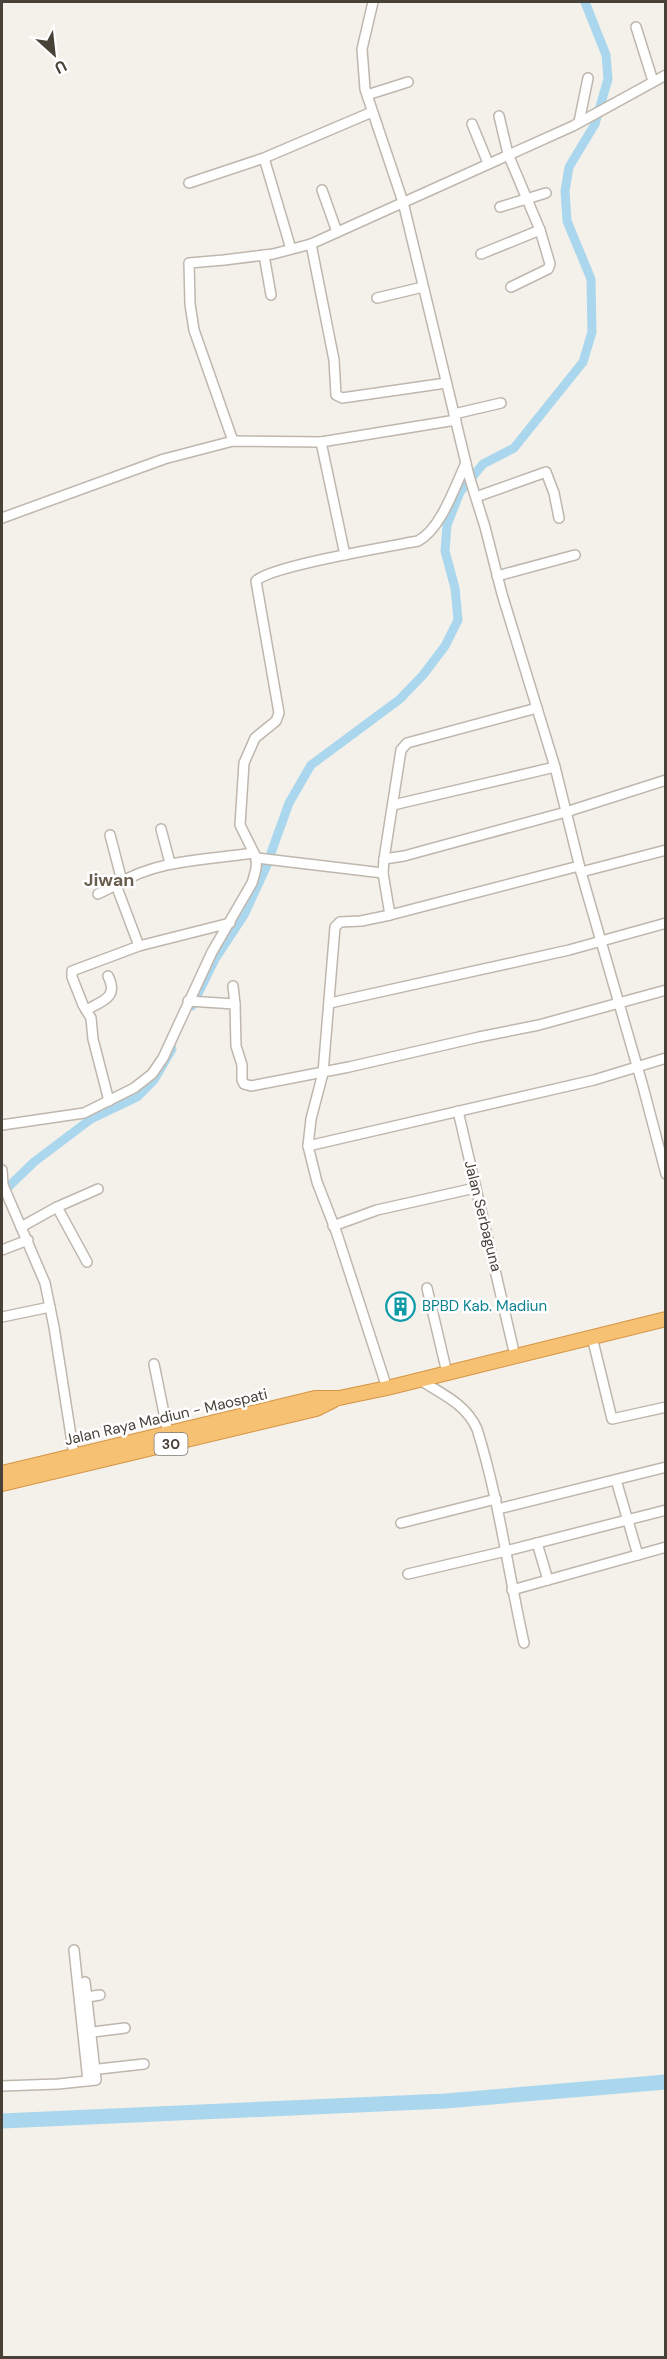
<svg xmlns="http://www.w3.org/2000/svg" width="667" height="2359" font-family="'DM Sans',sans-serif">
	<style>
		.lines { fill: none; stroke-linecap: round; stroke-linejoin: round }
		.canal { stroke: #aad7ed; stroke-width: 9 }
		.river { stroke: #aad7ed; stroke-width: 15 }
		.minor-casing { stroke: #bfb7ad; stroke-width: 12 }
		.highway-casing { stroke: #d59443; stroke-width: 16 }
		.minor { stroke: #fff; stroke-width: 9 }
		.highway { stroke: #f6c173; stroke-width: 14 }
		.labels { text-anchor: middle; stroke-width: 5; stroke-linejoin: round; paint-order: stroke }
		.shield { fill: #fff; stroke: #7f7a74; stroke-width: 1.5 }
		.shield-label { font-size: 14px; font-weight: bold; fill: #484138 }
		.street-label { font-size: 15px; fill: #484138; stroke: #fff }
		.culture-label { font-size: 15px; fill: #0d838f; stroke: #fff; text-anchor: start }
		.quarter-label { font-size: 18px; font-weight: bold; fill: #6a5e50; stroke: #fff }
	</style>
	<rect width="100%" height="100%" fill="#f4f0ea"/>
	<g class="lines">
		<g class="canal">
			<polyline points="271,853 289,803 311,765 400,699 423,675 445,646 458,620 455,588 445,551 447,525 460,492 483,464 514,448 583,362 592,332 591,279 567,221 565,191 569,167 595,124 608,79 606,55 585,2"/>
			<polyline points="192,1006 215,959 244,915 268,863"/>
			<polyline points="2,1193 34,1162 91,1119 137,1097 154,1080 172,1049"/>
		</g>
		<polyline class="river" points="2,2121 445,2101 666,2082"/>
		<defs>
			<g id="minor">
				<polyline points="373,2 362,49 365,89 403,202 469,476 485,527 502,594 555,767 581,872 642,1083 666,1174"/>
				<polyline points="636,27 653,81"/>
				<polyline points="367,95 408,82"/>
				<polyline points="499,116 508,154 540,230 550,264 548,269 511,287"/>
				<polyline points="579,122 588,78"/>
				<polyline points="472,124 488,163"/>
				<polyline points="264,158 291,249"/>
				<polyline points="189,183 264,158 372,112"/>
				<polyline points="322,190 337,232"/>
				<polyline points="500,207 546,193"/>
				<polyline points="311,244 334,360 336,395 342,398 446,383"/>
				<polyline points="481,254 540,230"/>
				<polyline points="264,255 271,295"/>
				<polyline points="377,298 423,287"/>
				<polyline points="454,414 501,403"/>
				<polyline points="233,441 194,330 190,304 189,263 224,260 273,254 311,244 573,126 666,75"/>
				<polyline points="321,442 345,555"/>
				<polyline points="476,497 546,472 554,493 559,518"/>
				<polyline points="2,518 164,459 233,441 321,442 456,420"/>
				<polyline points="497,576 575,555"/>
				<polyline points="393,805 555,767"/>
				<polyline points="161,829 170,863"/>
				<polyline points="110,835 122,881"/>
				<path d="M254 853 240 825 244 763 255 738 276 721 279 713 256 581C270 566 392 546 418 541 441 529 455 486 466 463"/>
				<polyline points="257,858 383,873"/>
				<polyline points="384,859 404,856 566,812 666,780"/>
				<polyline points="581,872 666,850"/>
				<polyline points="98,894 116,885 139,946"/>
				<polyline points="390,915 383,873 384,859 401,750 407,743 537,708"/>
				<polyline points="233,986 235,1004"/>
				<polyline points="188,1001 235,1004 236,1046 242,1065 242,1080 244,1084 251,1086 349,1067 479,1037 539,1025 666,990"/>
				<polyline points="330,1003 569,950 666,923"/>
				<path d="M86 1010C102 1001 119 998 108 976"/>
				<polyline points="109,1101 93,1039 91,1018 83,1005 72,977 72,971 139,946 230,923"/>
				<polyline points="458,1111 515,1356"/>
				<path d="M2 1125 84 1113 134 1088 152 1074 163 1058 212 952 252 883C255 873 259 863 254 853 207 860 158 859 116 885"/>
				<polyline points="308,1146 594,1080 666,1058"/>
				<polyline points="2,1170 3,1185 45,1283 54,1327 74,1455"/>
				<polyline points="57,1207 87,1262"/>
				<polyline points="333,1226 377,1210 475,1188"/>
				<polyline points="21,1227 57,1207 98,1189"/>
				<polyline points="2,1250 28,1240"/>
				<polyline points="427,1288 447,1373"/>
				<polyline points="2,1317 50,1307"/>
				<polyline points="592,1337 612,1419 666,1407"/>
				<polyline points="154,1364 168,1433"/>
				<path d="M420 1380C442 1394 466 1404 477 1429 499 1499 508 1572 524 1643"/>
				<polyline points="387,1388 336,1231 317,1182 308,1146 311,1119 323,1073 335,927 340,922 361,921 390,915 579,866"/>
				<polyline points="616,1480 638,1555"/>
				<polyline points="498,1509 666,1467"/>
				<polyline points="401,1523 496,1499"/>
				<polyline points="537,1543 548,1580"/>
				<polyline points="408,1574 506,1551 666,1510"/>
				<polyline points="512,1590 666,1547"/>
				<polyline points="74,1950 88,2081"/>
				<polyline points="87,1997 100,1995"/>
				<polyline points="85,2033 125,2028"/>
				<polyline points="90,2070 144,2064"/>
				<polyline points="2,2086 58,2084 96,2080 85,1982"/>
			</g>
			<g id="highway">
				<polyline points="2,1473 315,1398 339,1398 387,1388 666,1319"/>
				<polyline points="2,1484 316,1409 334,1400"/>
			</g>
		</defs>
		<use href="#minor" class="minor-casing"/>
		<use href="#highway" class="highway-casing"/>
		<use href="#minor" class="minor"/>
		<use href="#highway" class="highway"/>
	</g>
	<defs>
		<symbol id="building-ring" viewBox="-11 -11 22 22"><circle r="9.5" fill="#fff" stroke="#0f9aa8" stroke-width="1.5"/><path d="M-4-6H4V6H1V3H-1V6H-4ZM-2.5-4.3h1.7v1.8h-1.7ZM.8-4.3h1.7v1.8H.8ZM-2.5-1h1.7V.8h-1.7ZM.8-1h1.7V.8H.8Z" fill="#0f9aa8"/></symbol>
	</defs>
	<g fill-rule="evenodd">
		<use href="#building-ring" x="384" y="1290" width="33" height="33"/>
	</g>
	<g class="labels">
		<rect class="shield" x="154.5" y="1433" width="33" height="22" rx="4.5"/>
		<g class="shield-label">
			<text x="171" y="1449">30</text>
		</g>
		<g class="street-label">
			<text transform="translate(483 1216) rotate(76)" y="5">Jalan Serbaguna</text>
			<text transform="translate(166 1417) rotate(-13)" y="5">Jalan Raya Madiun - Maospati</text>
		</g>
		<g class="culture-label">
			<text x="422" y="1311">BPBD Kab. Madiun</text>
		</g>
		<g class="quarter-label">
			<text x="109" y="886">Jiwan</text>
		</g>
	</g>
	<rect width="667" height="2359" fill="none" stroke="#484138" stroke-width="6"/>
	<g transform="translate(54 54) rotate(153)" stroke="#ffffff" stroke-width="4.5" paint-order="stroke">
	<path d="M0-4.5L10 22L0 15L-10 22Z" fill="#484138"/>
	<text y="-9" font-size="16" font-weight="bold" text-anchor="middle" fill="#484138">U</text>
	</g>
</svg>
